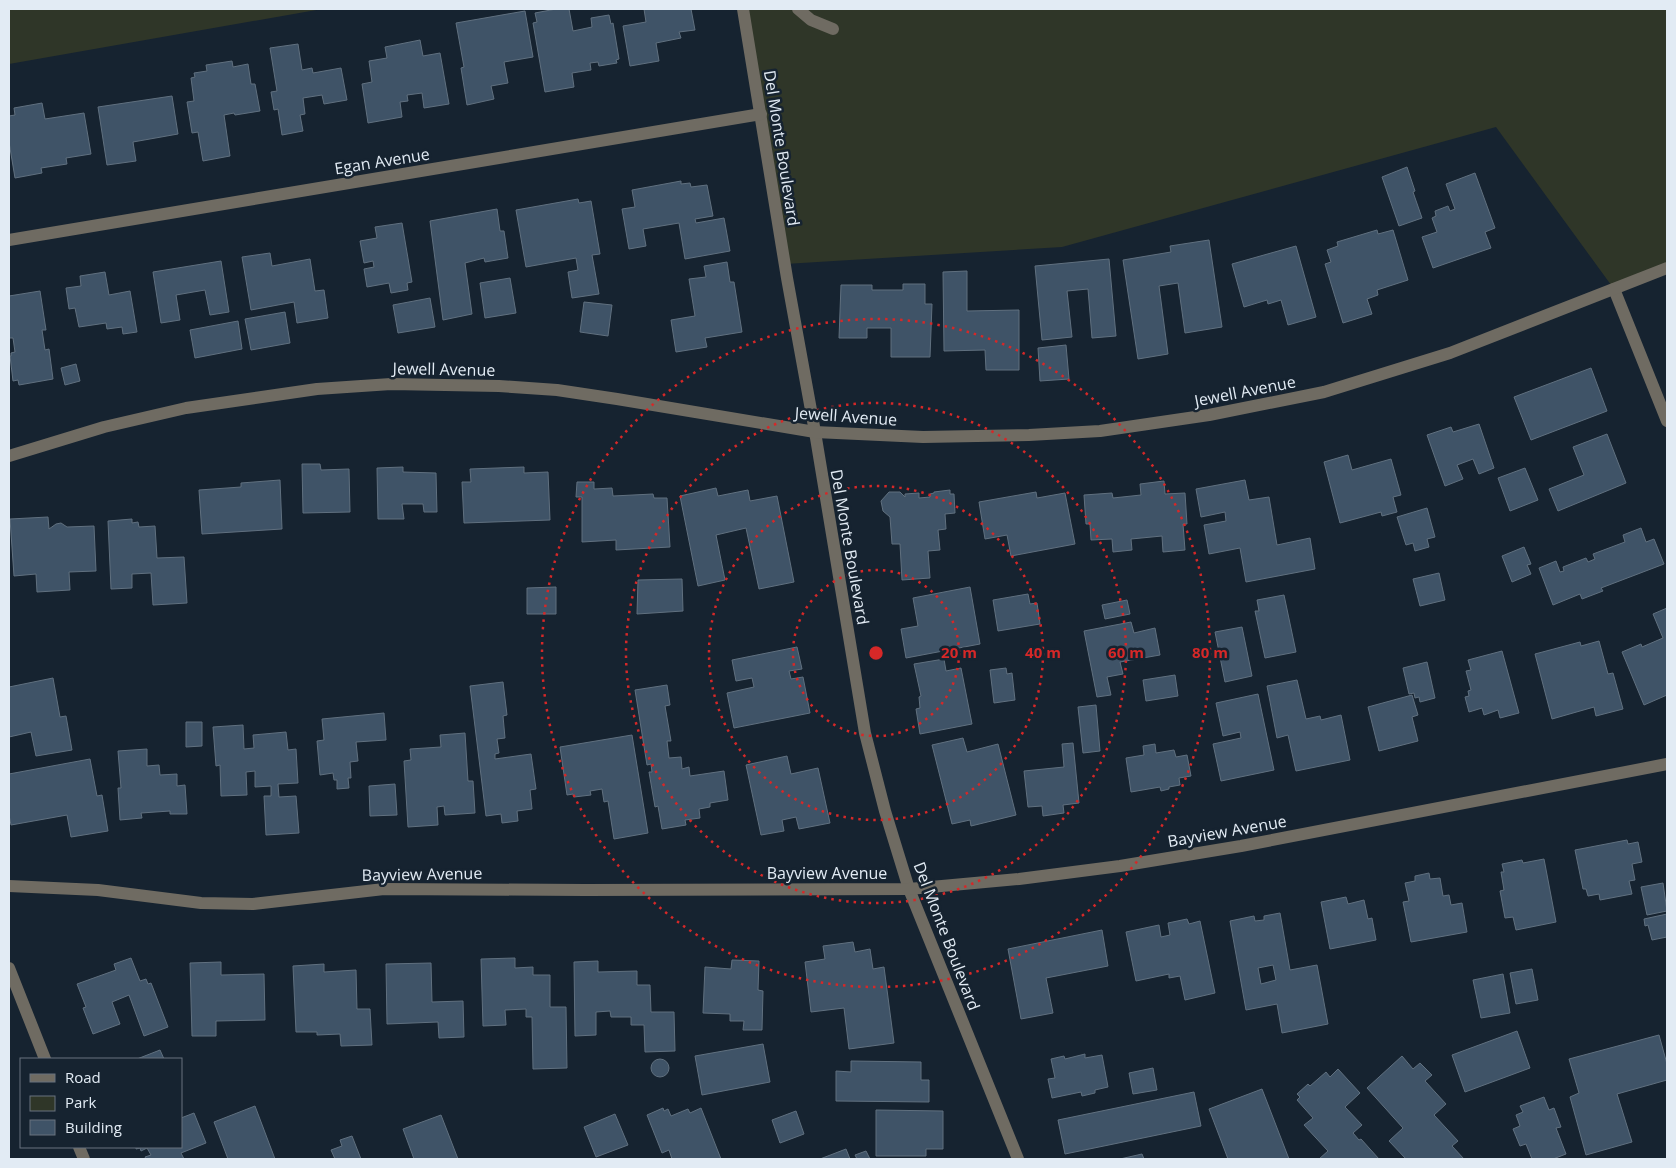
<svg xmlns="http://www.w3.org/2000/svg" width="1676" height="1168" font-family="'Open Sans',sans-serif">
	<style>
		.green { fill: #2f3628 }
		.building { fill: #3f5367; stroke: #60707f; fill-rule: evenodd }
		.lines { fill: none; stroke-linecap: round; stroke-linejoin: round }
		.minor { stroke: #6f6b62; stroke-width: 12 }
		.ring { fill: none; stroke: #d62828; stroke-width: 2.5; stroke-dasharray: 2.5 5 }
		.labels { text-anchor: middle; stroke-width: 5; stroke-linejoin: round; paint-order: stroke }
		.street-label { font-size: 16px; fill: #e2ebf4; stroke: #162330 }
		.centre { fill: #d62828; stroke: #162330; stroke-width: 2.5 }
		.ring-label { font-size: 15px; text-anchor: middle; font-weight: bold; fill: #d62828; stroke: #162330; stroke-width: 5; stroke-linejoin: round; paint-order: stroke }
	</style>
	<rect width="100%" height="100%" fill="#162330"/>
	<g class="green">
		<polygon points="9,9 322,9 9,64"/>
		<polygon points="743,9 1667,9 1667,268 1614,289 1496,127 1062,247 785,264"/>
	</g>
	<g class="building">
		<polygon points="556,9 569,9 573,31 592,27 591,18 609,15 611,24 613,23 619,59 616,60 617,63 599,66 598,62 590,63 591,70 572,73 574,87 545,92 533,23 537,22 535,13"/>
		<polygon points="644,9 691,9 695,30 679,32 681,38 656,43 659,61 630,66 623,26 646,22"/>
		<polygon points="525,11 533,57 504,62 508,83 491,86 494,99 467,105 461,68 464,67 456,23"/>
		<polygon points="420,40 423,56 440,53 449,104 424,108 422,93 407,95 408,101 400,102 402,117 368,123 362,84 372,82 369,61 387,58 385,47"/>
		<polygon points="298,44 302,70 312,68 313,73 341,68 347,100 324,104 322,95 303,98 305,114 300,115 303,131 282,135 278,109 274,110 271,92 277,91 270,48"/>
		<polygon points="232,61 233,67 248,64 251,84 255,84 260,111 235,115 234,113 224,115 230,156 203,161 198,132 192,133 187,102 194,101 191,78 195,77 194,73 207,71 206,65"/>
		<polygon points="172,96 178,134 133,142 136,161 107,165 98,107"/>
		<polygon points="42,103 45,119 84,113 91,154 66,158 67,164 41,168 42,173 15,178 9,142 9,116 15,115 14,108"/>
		<polygon points="1407,167 1415,191 1413,192 1422,218 1399,226 1382,177"/>
		<polygon points="1475,173 1495,228 1485,232 1491,248 1433,268 1422,237 1437,232 1432,218 1436,216 1435,211 1448,206 1450,211 1455,209 1446,184"/>
		<polygon points="681,181 681,184 690,183 691,187 707,185 713,216 695,219 696,223 724,218 730,251 685,259 679,223 643,229 646,246 629,249 622,209 635,207 632,190"/>
		<polygon points="578,199 579,203 591,201 600,254 592,255 599,294 572,298 568,272 578,270 576,258 526,267 516,210"/>
		<polygon points="497,209 500,231 504,231 508,258 485,262 484,258 465,263 472,314 443,320 430,221"/>
		<polygon points="402,223 412,282 407,283 408,290 391,293 389,283 367,287 364,269 374,267 373,261 364,263 360,241 377,238 375,227"/>
		<polygon points="1377,230 1378,234 1393,230 1408,280 1377,290 1378,295 1367,299 1372,314 1343,323 1325,264 1331,262 1327,250 1338,246 1337,242"/>
		<polygon points="1209,240 1222,327 1185,333 1178,283 1159,286 1168,354 1138,359 1123,260 1171,252 1170,246"/>
		<polygon points="1296,246 1316,317 1288,325 1281,300 1268,304 1267,300 1244,307 1232,264"/>
		<polygon points="270,253 272,266 310,259 315,291 324,290 328,318 297,323 294,302 251,310 242,257"/>
		<polygon points="1109,259 1116,336 1092,338 1088,289 1067,291 1072,337 1042,340 1035,266"/>
		<polygon points="221,261 229,312 210,315 205,290 176,295 180,320 161,323 153,272"/>
		<polygon points="727,262 730,282 734,282 742,332 705,338 707,347 676,352 671,320 695,316 689,279 706,277 704,266"/>
		<polygon points="967,271 967,311 1019,310 1019,370 986,370 985,350 944,351 943,272"/>
		<polygon points="105,272 109,295 130,291 137,332 123,334 122,327 107,329 106,323 79,327 75,308 69,309 66,288 81,286 80,276"/>
		<polygon points="510,278 516,313 485,318 480,283"/>
		<polygon points="903,284 925,284 925,304 932,304 930,357 891,357 891,328 867,328 867,338 839,338 841,285 872,285 872,290 903,290"/>
		<polygon points="40,291 46,330 42,330 45,350 49,349 53,379 19,385 18,380 13,381 10,356 11,356 11,353 15,352 13,338 9,338 9,296"/>
		<polygon points="430,298 435,327 398,333 393,305"/>
		<polygon points="584,302 612,305 608,336 580,332"/>
		<polygon points="285,312 290,343 251,350 245,319"/>
		<polygon points="238,321 242,349 195,358 190,330"/>
		<polygon points="1066,345 1069,379 1040,381 1038,348"/>
		<polygon points="76,364 80,381 65,385 61,368"/>
		<polygon points="1591,368 1607,411 1531,440 1514,397"/>
		<polygon points="1479,424 1494,468 1479,474 1473,459 1457,465 1463,479 1445,486 1427,435 1451,427 1453,432"/>
		<polygon points="1607,434 1626,483 1558,511 1549,489 1584,475 1573,447"/>
		<polygon points="1348,455 1352,470 1391,459 1401,495 1393,497 1397,512 1382,516 1381,512 1340,523 1324,462"/>
		<polygon points="302,464 320,464 321,470 349,469 350,512 303,513"/>
		<polygon points="403,467 403,472 436,473 437,512 424,512 423,504 402,504 404,519 378,519 377,468"/>
		<polygon points="524,467 524,473 548,472 550,520 464,523 462,482 471,482 470,469"/>
		<polygon points="1525,468 1538,500 1510,511 1498,478"/>
		<polygon points="280,480 282,529 202,534 199,490 241,487 241,483"/>
		<polygon points="1245,480 1249,500 1269,497 1277,545 1310,538 1315,569 1246,582 1240,548 1209,554 1204,525 1226,521 1225,512 1201,517 1196,489"/>
		<polygon points="1164,481 1165,494 1185,493 1187,524 1183,524 1185,550 1163,552 1162,536 1131,539 1132,550 1113,552 1112,539 1091,540 1090,524 1086,524 1084,495 1112,493 1113,498 1141,495 1140,484"/>
		<polygon points="577,482 594,482 594,489 612,488 613,496 653,494 654,498 667,498 670,547 616,550 616,540 582,542 582,497 576,497"/>
		<polygon points="716,488 718,496 748,490 750,501 777,496 794,582 759,589 746,528 716,535 725,580 698,586 680,496"/>
		<polygon points="950,490 950,494 954,494 955,513 945,514 946,529 938,530 940,550 928,551 930,578 902,580 900,544 892,544 890,517 883,511 881,501 889,492 900,492 905,497 905,494 919,493 919,498 930,497 930,494 934,493 934,492"/>
		<polygon points="1036,492 1037,498 1065,493 1075,544 1011,556 1007,535 985,539 979,502"/>
		<polygon points="1427,508 1435,537 1427,539 1429,547 1415,551 1413,543 1406,545 1397,517"/>
		<polygon points="48,517 49,529 56,524 61,523 67,527 94,526 96,571 69,572 70,590 37,592 36,574 14,576 10,519"/>
		<polygon points="132,519 132,523 138,522 139,527 155,526 157,558 184,557 187,603 153,605 151,573 132,574 132,588 111,589 108,521"/>
		<polygon points="1641,528 1646,542 1654,539 1664,564 1601,588 1603,591 1582,599 1580,594 1553,605 1539,568 1556,561 1560,572 1564,571 1563,567 1586,558 1588,562 1595,559 1593,554 1625,542 1623,535"/>
		<polygon points="1524,547 1531,564 1527,565 1531,574 1512,582 1502,556"/>
		<polygon points="1439,573 1445,600 1420,606 1413,579"/>
		<polygon points="682,579 683,611 637,614 638,580"/>
		<polygon points="556,587 556,614 527,614 527,588"/>
		<polygon points="970,587 980,644 906,658 901,629 918,626 913,598"/>
		<polygon points="1028,594 1030,604 1037,603 1040,624 998,631 993,600"/>
		<polygon points="1284,595 1296,652 1265,658 1255,611 1259,611 1257,600"/>
		<polygon points="1127,600 1130,614 1105,619 1102,605"/>
		<polygon points="1667,608 1667,695 1644,705 1622,652 1641,644 1642,647 1663,638 1653,614"/>
		<polygon points="1131,622 1134,633 1155,628 1160,655 1120,662 1123,674 1107,677 1111,695 1097,697 1084,631"/>
		<polygon points="1242,627 1252,676 1225,682 1215,632"/>
		<polygon points="1599,641 1608,674 1613,673 1623,709 1596,716 1594,707 1552,719 1535,654 1580,642 1581,646"/>
		<polygon points="797,647 802,669 789,671 791,679 803,677 810,713 734,728 727,693 754,687 752,678 736,681 732,660"/>
		<polygon points="1502,651 1519,713 1500,718 1498,710 1484,715 1482,708 1469,712 1465,697 1469,696 1468,691 1471,690 1466,671 1471,670 1468,660"/>
		<polygon points="944,659 946,671 961,668 972,724 920,734 916,709 920,708 919,697 921,696 914,664"/>
		<polygon points="1427,662 1435,698 1420,702 1419,697 1415,698 1414,693 1409,694 1403,668"/>
		<polygon points="1006,668 1007,674 1012,673 1015,700 994,703 990,670"/>
		<polygon points="1175,675 1178,696 1146,701 1143,680"/>
		<polygon points="53,678 60,717 66,716 72,750 36,756 31,732 9,737 9,687"/>
		<polygon points="1297,680 1306,719 1320,716 1321,720 1341,715 1350,760 1296,771 1288,735 1277,738 1267,686"/>
		<polygon points="503,682 507,715 503,716 505,738 497,739 499,753 495,754 495,759 531,754 536,789 530,790 532,809 517,811 518,821 502,823 501,814 486,816 470,686"/>
		<polygon points="667,685 670,705 665,706 671,741 667,741 669,758 681,757 682,769 689,767 690,776 724,771 728,800 710,803 710,807 699,809 700,818 685,820 686,825 662,829 658,806 655,807 649,772 652,772 651,764 647,765 635,690"/>
		<polygon points="1258,694 1274,770 1221,781 1213,744 1241,738 1240,732 1223,736 1216,703"/>
		<polygon points="1412,695 1418,715 1412,717 1418,741 1379,751 1368,707"/>
		<polygon points="1096,705 1100,751 1083,753 1078,707"/>
		<polygon points="384,713 386,740 356,742 358,761 350,762 351,778 348,778 349,788 337,789 337,780 334,780 333,773 320,775 317,741 324,740 322,719"/>
		<polygon points="186,722 202,722 202,746 186,747"/>
		<polygon points="243,725 244,749 254,748 253,735 286,732 288,750 296,749 298,783 278,784 279,797 296,796 299,833 266,835 264,796 271,796 271,786 255,787 255,771 246,772 247,795 221,796 220,765 216,766 213,727"/>
		<polygon points="465,733 468,781 473,781 475,813 445,815 444,806 437,807 438,825 408,827 404,761 411,760 410,749 441,747 440,735"/>
		<polygon points="632,735 648,833 614,839 608,801 604,802 602,789 590,791 591,795 574,797 573,794 567,795 560,747"/>
		<polygon points="963,738 967,752 998,744 1016,815 971,826 970,820 952,824 932,745"/>
		<polygon points="1073,743 1079,803 1063,805 1064,813 1043,816 1042,806 1028,807 1024,771 1064,767 1062,744"/>
		<polygon points="1155,744 1156,753 1174,750 1176,757 1187,755 1191,776 1179,778 1180,785 1169,787 1169,789 1161,791 1160,787 1131,792 1126,758 1144,755 1143,746"/>
		<polygon points="147,749 147,766 159,765 160,775 177,774 177,786 185,785 187,814 170,814 170,811 141,813 142,818 120,820 118,788 121,788 118,751"/>
		<polygon points="787,756 791,774 818,768 830,823 799,829 796,817 782,820 784,831 761,835 746,765"/>
		<polygon points="90,759 97,796 102,795 108,831 71,837 67,815 11,825 9,815 9,774"/>
		<polygon points="395,784 397,815 370,816 369,786"/>
		<polygon points="1627,840 1628,844 1638,842 1642,862 1632,864 1635,880 1629,881 1632,894 1600,900 1599,894 1588,896 1586,889 1583,889 1575,850"/>
		<polygon points="1544,859 1556,922 1516,930 1513,917 1505,918 1500,891 1504,890 1501,872 1504,872 1502,864 1522,860 1523,863"/>
		<polygon points="1429,873 1430,879 1440,878 1443,896 1449,895 1451,905 1462,903 1467,932 1411,942 1403,902 1409,901 1405,883 1415,881 1415,876"/>
		<polygon points="1663,883 1667,911 1647,915 1641,887"/>
		<polygon points="1346,897 1348,904 1364,900 1368,919 1372,918 1376,940 1330,949 1321,902"/>
		<path d="M1280 913 1290 970 1317 965 1328 1024 1282 1033 1277 1004 1246 1010 1230 921 1254 916 1255 921 1264 920V916ZM1273 965 1276 980 1261 984 1258 968Z"/>
		<polygon points="1667,914 1667,937 1652,940 1648,925 1645,926 1644,919"/>
		<polygon points="1187,919 1189,924 1200,921 1215,993 1185,1000 1180,976 1169,978 1169,974 1136,981 1126,932 1159,925 1161,937 1170,935 1168,923"/>
		<polygon points="1102,930 1108,966 1046,978 1053,1013 1021,1019 1008,949"/>
		<polygon points="853,942 855,952 870,949 873,969 884,967 894,1043 849,1049 844,1008 811,1012 805,962 825,959 823,946"/>
		<polygon points="131,958 140,981 146,979 148,984 151,983 168,1027 144,1036 129,995 112,1002 120,1024 93,1034 83,1008 86,1007 77,984 116,970 114,964"/>
		<polygon points="515,958 515,968 533,967 533,975 550,975 550,1007 566,1007 567,1068 533,1069 532,1017 526,1017 526,1009 505,1010 506,1025 483,1026 481,959"/>
		<polygon points="732,960 759,961 758,990 763,991 762,1030 743,1030 744,1021 730,1021 730,1014 703,1013 705,967 731,969"/>
		<polygon points="598,961 598,972 637,971 637,985 650,985 651,1012 674,1012 675,1051 645,1052 644,1025 631,1025 631,1017 611,1017 610,1011 596,1012 596,1035 575,1036 574,962"/>
		<polygon points="221,962 221,975 264,974 265,1020 216,1021 216,1036 192,1036 190,963"/>
		<polygon points="431,963 432,1002 463,1001 464,1037 439,1038 438,1022 387,1024 386,964"/>
		<polygon points="324,964 324,972 356,970 357,1009 370,1009 372,1045 341,1046 340,1034 317,1035 317,1032 296,1032 293,966"/>
		<polygon points="1532,969 1538,1000 1516,1004 1510,973"/>
		<polygon points="1503,974 1510,1013 1481,1018 1473,980"/>
		<polygon points="1517,1031 1530,1068 1465,1092 1452,1055"/>
		<polygon points="1659,1035 1667,1064 1667,1080 1617,1094 1632,1142 1586,1155 1570,1097 1579,1093 1569,1059"/>
		<polygon points="763,1044 770,1082 702,1095 695,1056"/>
		<polygon points="160,1050 164,1059 137,1059"/>
		<polygon points="1085,1054 1085,1058 1102,1055 1108,1087 1095,1090 1095,1093 1082,1096 1081,1092 1052,1098 1048,1079 1055,1078 1051,1059 1064,1056 1065,1059"/>
		<polygon points="1402,1056 1413,1069 1420,1063 1432,1075 1425,1081 1446,1104 1434,1115 1458,1141 1452,1146 1464,1159 1406,1159 1389,1141 1403,1128 1367,1088"/>
		<circle cx="660" cy="1068" r="9"/>
		<polygon points="851,1061 921,1062 921,1080 929,1080 929,1102 836,1101 836,1071 851,1072"/>
		<polygon points="1153,1068 1157,1090 1133,1094 1129,1073"/>
		<polygon points="1338,1069 1360,1093 1345,1107 1362,1125 1353,1133 1359,1140 1361,1139 1379,1159 1319,1159 1328,1151 1304,1125 1313,1118 1297,1100 1300,1097 1297,1094 1308,1084 1310,1086 1326,1072 1330,1077"/>
		<polygon points="1262,1089 1289,1159 1228,1159 1209,1109"/>
		<polygon points="1194,1092 1201,1126 1065,1154 1058,1120"/>
		<polygon points="1544,1097 1549,1110 1554,1108 1561,1127 1556,1128 1566,1154 1553,1159 1532,1159 1526,1144 1520,1146 1513,1129 1520,1126 1516,1115 1523,1112 1520,1106"/>
		<polygon points="255,1106 275,1159 228,1159 214,1122"/>
		<polygon points="663,1108 664,1111 668,1109 671,1116 688,1109 690,1113 701,1108 721,1159 672,1159 669,1150 662,1153 647,1115"/>
		<polygon points="876,1110 943,1111 943,1149 926,1149 926,1156 876,1156"/>
		<polygon points="796,1111 804,1134 780,1143 772,1120"/>
		<polygon points="194,1113 206,1143 181,1153 184,1159 146,1159 145,1157 151,1155 147,1148 141,1151 140,1148 136,1149 136,1147 181,1147 181,1118"/>
		<polygon points="615,1114 628,1145 596,1157 584,1127"/>
		<polygon points="441,1115 458,1159 414,1159 403,1129"/>
		<polygon points="352,1136 361,1159 335,1159 331,1150 342,1146 340,1140"/>
		<polygon points="846,1149 850,1159 820,1159"/>
		<polygon points="866,1151 870,1159 857,1159 855,1155"/>
		<polygon points="1142,1154 1144,1159 1120,1159"/>
	</g>
	<g class="lines">
		<g class="minor">
			<polyline points="743,9 787,278 815,432 865,733 885,811 909,889 1018,1159"/>
			<polyline points="798,9 811,20 833,29"/>
			<polyline points="9,240 761,114"/>
			<polyline points="1614,289 1667,421"/>
			<polyline points="9,456 104,427 186,408 317,389 391,384 499,386 557,390 617,399 815,432 923,437 1029,435 1100,431 1209,415 1324,392 1450,353 1667,268"/>
			<polyline points="9,886 98,890 201,903 253,904 384,889 585,890 909,889 1019,879 1120,866 1241,846 1667,764"/>
			<polyline points="9,968 45,1059"/>
			<polyline points="79,1147 84,1159"/>
		</g>
	</g>
	<g class="ring">
		<circle cx="876" cy="653" r="83"/>
		<circle cx="876" cy="653" r="167"/>
		<circle cx="876" cy="653" r="250"/>
		<circle cx="876" cy="653" r="334"/>
	</g>
	<g class="labels">
		<g class="street-label">
			<text transform="translate(782 148) rotate(81)" y="6">Del Monte Boulevard</text>
			<text transform="translate(382 161) rotate(-9)" y="6">Egan Avenue</text>
			<text transform="translate(444 369) rotate(1)" y="6">Jewell Avenue</text>
			<text transform="translate(1245 391) rotate(-11)" y="6">Jewell Avenue</text>
			<text transform="translate(846 416) rotate(4)" y="6">Jewell Avenue</text>
			<text transform="translate(850 547) rotate(80)" y="6">Del Monte Boulevard</text>
			<text transform="translate(1227 831) rotate(-10)" y="6">Bayview Avenue</text>
			<text x="827" y="879">Bayview Avenue</text>
			<text transform="translate(422 874) rotate(-1)" y="6">Bayview Avenue</text>
			<text transform="translate(947 936) rotate(69)" y="6">Del Monte Boulevard</text>
		</g>
	</g>
	<circle cx="876" cy="653" r="8" class="centre"/>
	<g class="ring-label">
		<text x="959" y="658">20 m</text>
		<text x="1043" y="658">40 m</text>
		<text x="1126" y="658">60 m</text>
		<text x="1210" y="658">80 m</text>
	</g>
	<rect width="1676" height="1168" fill="none" stroke="#e2ebf4" stroke-width="20"/>
	<rect x="20" y="1058" width="162" height="90" fill="#162330" stroke="#68737e"/>
	<rect x="30" y="1074" width="25" height="8" fill="#6f6b62" stroke="#68737e"/>
	<text x="65" y="1083" font-size="15" fill="#e2ebf4">Road</text>
	<rect x="30" y="1096" width="25" height="15" fill="#2f3628" stroke="#68737e"/>
	<text x="65" y="1108" font-size="15" fill="#e2ebf4">Park</text>
	<rect x="30" y="1120" width="25" height="15" fill="#3f5367" stroke="#68737e"/>
	<text x="65" y="1133" font-size="15" fill="#e2ebf4">Building</text>
</svg>
